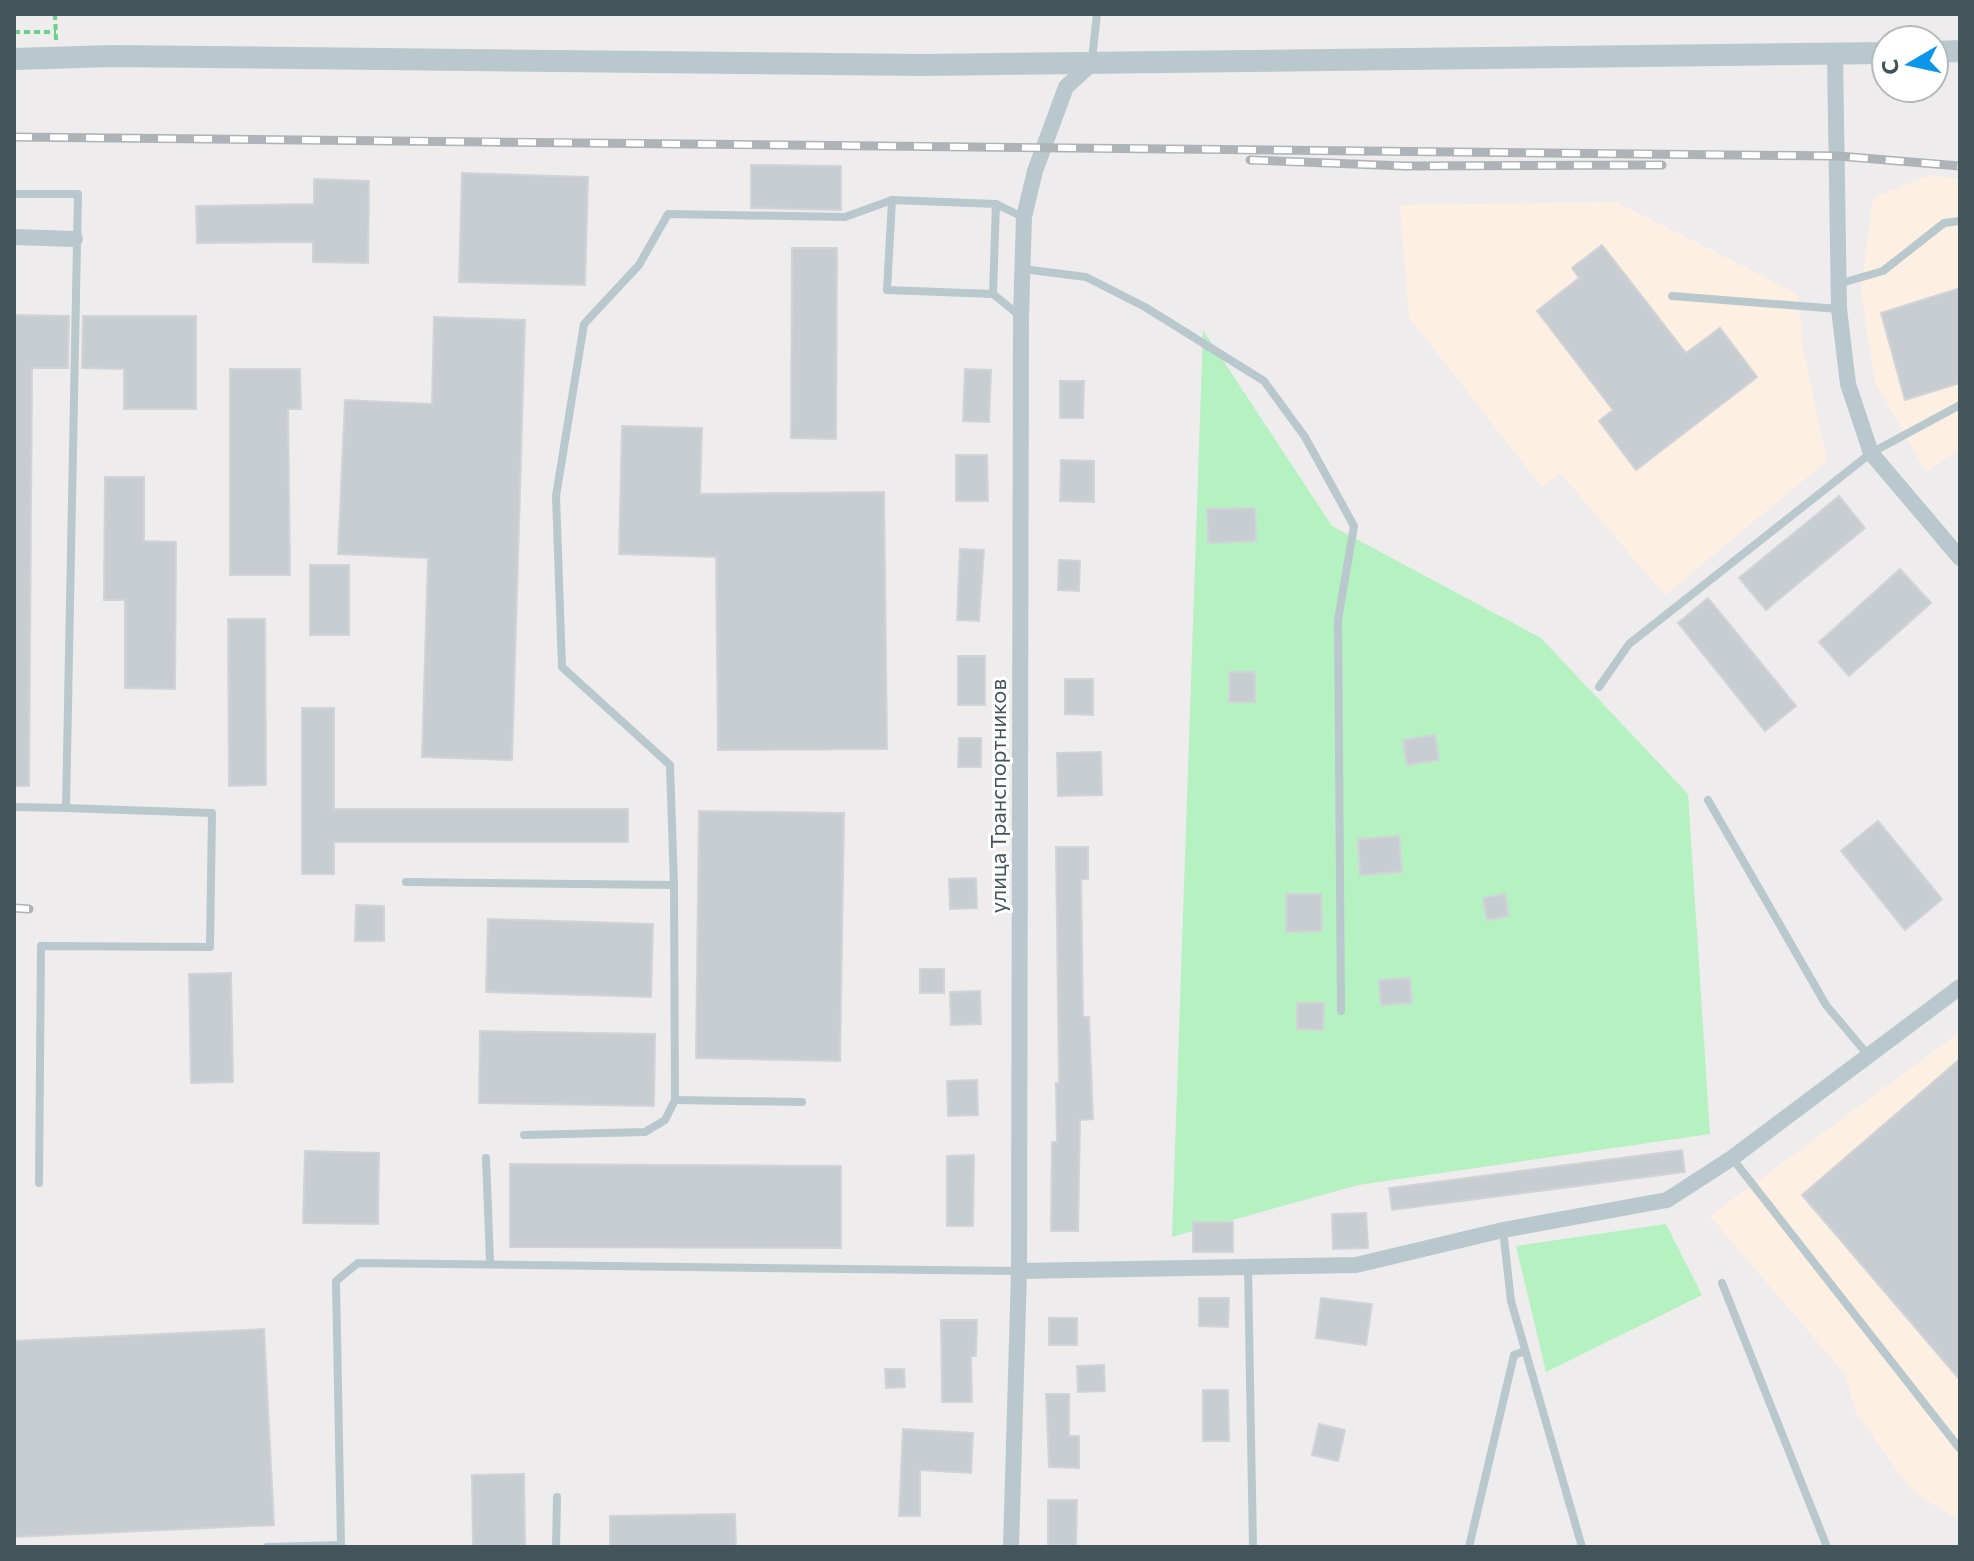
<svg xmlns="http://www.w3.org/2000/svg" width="1974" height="1561" font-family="Commissioner,sans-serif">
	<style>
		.commercial { fill: #fdf0e2 }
		.green { fill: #b6f1c2 }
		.building { fill: #c8cdd2; stroke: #d0d4d9; stroke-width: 2 }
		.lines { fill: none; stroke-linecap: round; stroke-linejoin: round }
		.path { stroke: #6cd18c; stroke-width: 4; stroke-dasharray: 6 4; stroke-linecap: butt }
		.service { stroke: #b9c8cd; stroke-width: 8 }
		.minor { stroke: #b9c8cd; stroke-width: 16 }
		.tertiary { stroke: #b9c8cd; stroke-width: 22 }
		.rail-casing { stroke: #aeb3b7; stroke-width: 9 }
		.rail { stroke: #fff; stroke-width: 6; stroke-dasharray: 18; stroke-linecap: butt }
		.labels { text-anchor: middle; stroke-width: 6; stroke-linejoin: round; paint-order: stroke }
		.street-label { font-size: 22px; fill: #43545b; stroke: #fff }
	</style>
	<rect width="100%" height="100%" fill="#efeced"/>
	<g class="commercial">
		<polygon points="1930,175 1960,179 1960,448 1926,472 1875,382 1861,291 1873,198"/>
		<polygon points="1616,202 1798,294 1803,349 1827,461 1665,595 1560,473 1542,487 1409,317 1400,205"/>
		<polygon points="1960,1032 1960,1521 1912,1491 1856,1413 1845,1374 1710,1216"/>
	</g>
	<g class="green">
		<polygon points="1203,330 1332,526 1541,638 1688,794 1710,1134 1358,1185 1172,1237"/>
		<polygon points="1666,1224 1702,1295 1546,1372 1516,1246"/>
	</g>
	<g class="building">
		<polygon points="751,165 841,166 841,210 751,208"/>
		<polygon points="462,173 588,177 585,285 459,282"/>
		<polygon points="314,179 369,181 368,263 313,262 313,242 197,243 196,206 314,204"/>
		<polygon points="1602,245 1686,353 1720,328 1757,377 1636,470 1599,421 1613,410 1537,311 1579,278 1572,268"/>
		<polygon points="792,248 837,248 836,439 791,438"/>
		<polygon points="1960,288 1960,383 1905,400 1881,313"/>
		<polygon points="14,315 69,316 68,368 32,368 29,786 14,786"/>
		<polygon points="83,316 196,316 196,409 124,409 124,369 82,368"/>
		<polygon points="434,317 525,320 512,760 422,757 428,558 338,554 345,400 432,404"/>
		<polygon points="230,369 300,369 301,409 288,409 290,575 230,575"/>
		<polygon points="965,369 991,370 989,422 963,421"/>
		<polygon points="1060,381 1084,381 1083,418 1060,418"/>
		<polygon points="622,426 702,428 700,494 884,492 887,749 718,750 716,557 619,554"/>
		<polygon points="956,455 987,455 988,501 956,501"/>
		<polygon points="1061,460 1094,461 1094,502 1060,501"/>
		<polygon points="105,477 144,477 144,541 176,542 175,689 125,688 125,600 104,600"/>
		<polygon points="1839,496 1865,528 1766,610 1739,578"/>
		<polygon points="1255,508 1256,541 1208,543 1207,509"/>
		<polygon points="960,549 984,550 979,621 957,620"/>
		<polygon points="1059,560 1080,561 1079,591 1058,590"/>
		<rect x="310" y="565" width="39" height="70"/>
		<polygon points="1900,569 1931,603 1849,676 1819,642"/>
		<polygon points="1708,598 1796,706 1765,731 1678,623"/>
		<polygon points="228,619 265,619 266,785 229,786"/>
		<rect x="958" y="656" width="27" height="49"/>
		<rect x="1229" y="672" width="26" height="30"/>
		<polygon points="1065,679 1093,679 1093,715 1065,714"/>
		<polygon points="302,708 334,708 334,809 628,809 628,842 334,842 334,874 302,874"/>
		<polygon points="1435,735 1439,760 1407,765 1403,740"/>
		<polygon points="959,738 981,738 981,767 958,767"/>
		<polygon points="1101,752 1102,795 1058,796 1057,753"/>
		<polygon points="699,811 844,813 840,1061 696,1058"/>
		<polygon points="1878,821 1942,899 1905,930 1841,851"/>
		<polygon points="1399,836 1402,872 1360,875 1358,839"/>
		<polygon points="1056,847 1088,847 1088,879 1081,879 1083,1017 1089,1017 1093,1119 1080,1120 1078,1231 1051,1231 1052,1142 1057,1142 1056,1083 1059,1083"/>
		<polygon points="976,878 977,908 950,909 949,879"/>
		<polygon points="1286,894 1321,894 1322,931 1286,932"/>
		<polygon points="1505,894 1509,916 1487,920 1483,898"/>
		<polygon points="356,905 384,906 384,941 355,941"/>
		<polygon points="488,919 653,924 651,997 486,992"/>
		<rect x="920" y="969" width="24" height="24"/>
		<polygon points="231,973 233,1082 191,1083 189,974"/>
		<polygon points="1410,978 1412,1003 1381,1005 1379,980"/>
		<polygon points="980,991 981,1024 951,1025 950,992"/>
		<polygon points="1297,1003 1324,1003 1323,1030 1297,1029"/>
		<polygon points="480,1031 655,1034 654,1106 479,1103"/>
		<polygon points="1960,1059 1960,1380 1802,1195"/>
		<polygon points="977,1080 978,1115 948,1116 947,1081"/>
		<polygon points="1682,1150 1685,1172 1392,1210 1389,1188"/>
		<polygon points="305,1151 379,1153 378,1224 303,1223"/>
		<polygon points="974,1155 973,1226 947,1226 947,1156"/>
		<polygon points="510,1164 841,1166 841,1248 510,1247"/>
		<polygon points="1366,1213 1368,1248 1333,1249 1332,1214"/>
		<rect x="1193" y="1222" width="40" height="30"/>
		<polygon points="1199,1298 1229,1298 1228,1327 1199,1326"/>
		<polygon points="1321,1298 1372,1304 1366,1345 1316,1338"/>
		<rect x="1049" y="1318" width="28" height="27"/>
		<polygon points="941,1320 977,1320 976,1356 971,1356 972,1402 942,1402"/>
		<polygon points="264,1329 274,1525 14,1537 14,1341"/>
		<polygon points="1104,1365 1105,1391 1078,1392 1077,1366"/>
		<polygon points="885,1369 904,1369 905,1387 886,1388"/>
		<polygon points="1203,1390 1228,1390 1229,1441 1203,1441"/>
		<polygon points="1046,1394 1069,1394 1069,1436 1079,1436 1079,1468 1049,1467"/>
		<polygon points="1319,1424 1345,1430 1338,1461 1312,1455"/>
		<polygon points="903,1429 973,1433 971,1473 920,1470 920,1516 899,1516"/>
		<polygon points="524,1474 525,1547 473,1547 472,1475"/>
		<polygon points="1048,1500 1077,1500 1076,1546 1048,1545"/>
		<polygon points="735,1514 736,1547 610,1547 610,1516"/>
	</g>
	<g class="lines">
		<g class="path">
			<polyline points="55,14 56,40"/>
			<polyline points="14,32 56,32"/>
		</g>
		<g class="service">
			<polyline points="1092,59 1097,14"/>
			<polyline points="14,194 78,194 66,808 14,807"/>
			<polyline points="892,200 887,290 993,294 1020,316"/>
			<polyline points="1023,269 1086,277 1145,307 1264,381 1305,437 1354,526 1338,620 1341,1011"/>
			<polyline points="1838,284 1883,271 1944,223 1960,221"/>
			<polyline points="993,294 996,204"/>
			<polyline points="1672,296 1839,309"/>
			<polyline points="1599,687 1629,644 1871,453 1960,405"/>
			<polyline points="1708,800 1826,1005 1868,1055"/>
			<polyline points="406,882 674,885 670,765 562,667 556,496 584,324 639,265 668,214 845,217 892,200 996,204 1023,217"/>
			<polyline points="675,1100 802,1102"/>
			<polyline points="524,1135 645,1132 665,1120 675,1100 674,885"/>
			<polyline points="486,1158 490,1262"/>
			<polyline points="1732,1158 1960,1449"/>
			<polyline points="39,1183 41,946 210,947 212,813 66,808"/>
			<polyline points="1503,1230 1511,1301 1582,1547"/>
			<polyline points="1248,1268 1253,1547"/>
			<polyline points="1722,1283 1827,1547"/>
			<polyline points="267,1547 341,1545 336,1281 358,1263 1018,1271"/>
			<polyline points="556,1547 557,1497"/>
			<polyline points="1469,1547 1514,1355 1525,1351"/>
		</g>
		<g class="minor">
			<polyline points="1835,55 1839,309 1848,384 1871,453 1960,558"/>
			<polyline points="14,237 75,239"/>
			<polyline points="1019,1271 1356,1265 1503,1230 1667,1200 1732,1158 1960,987"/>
			<polyline points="1011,1547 1019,1271 1021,316 1024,217 1035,171 1066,87 1091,64"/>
		</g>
		<g class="tertiary">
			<polyline points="1934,52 1960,51"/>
			<polyline points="14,59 112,56 923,65 1886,53"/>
		</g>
		<defs>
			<g id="rail">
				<polyline points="14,137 1838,156 1960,166"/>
				<polyline points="1250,160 1405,166 1662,165"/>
				<polyline points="14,908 29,909"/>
			</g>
		</defs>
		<use href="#rail" class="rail-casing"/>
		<use href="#rail" class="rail"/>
	</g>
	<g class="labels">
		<g class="street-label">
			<text transform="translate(998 796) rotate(-90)" y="8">улица Транспортников</text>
		</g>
	</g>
	<rect width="1974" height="1561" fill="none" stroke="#43545b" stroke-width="32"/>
	<g transform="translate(1910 64) rotate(261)"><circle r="38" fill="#ffffff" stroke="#b4bbbd" stroke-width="2"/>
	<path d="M0-6L14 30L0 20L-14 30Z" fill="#0c96e9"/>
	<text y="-12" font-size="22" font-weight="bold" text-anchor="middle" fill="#43545b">С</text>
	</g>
</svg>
